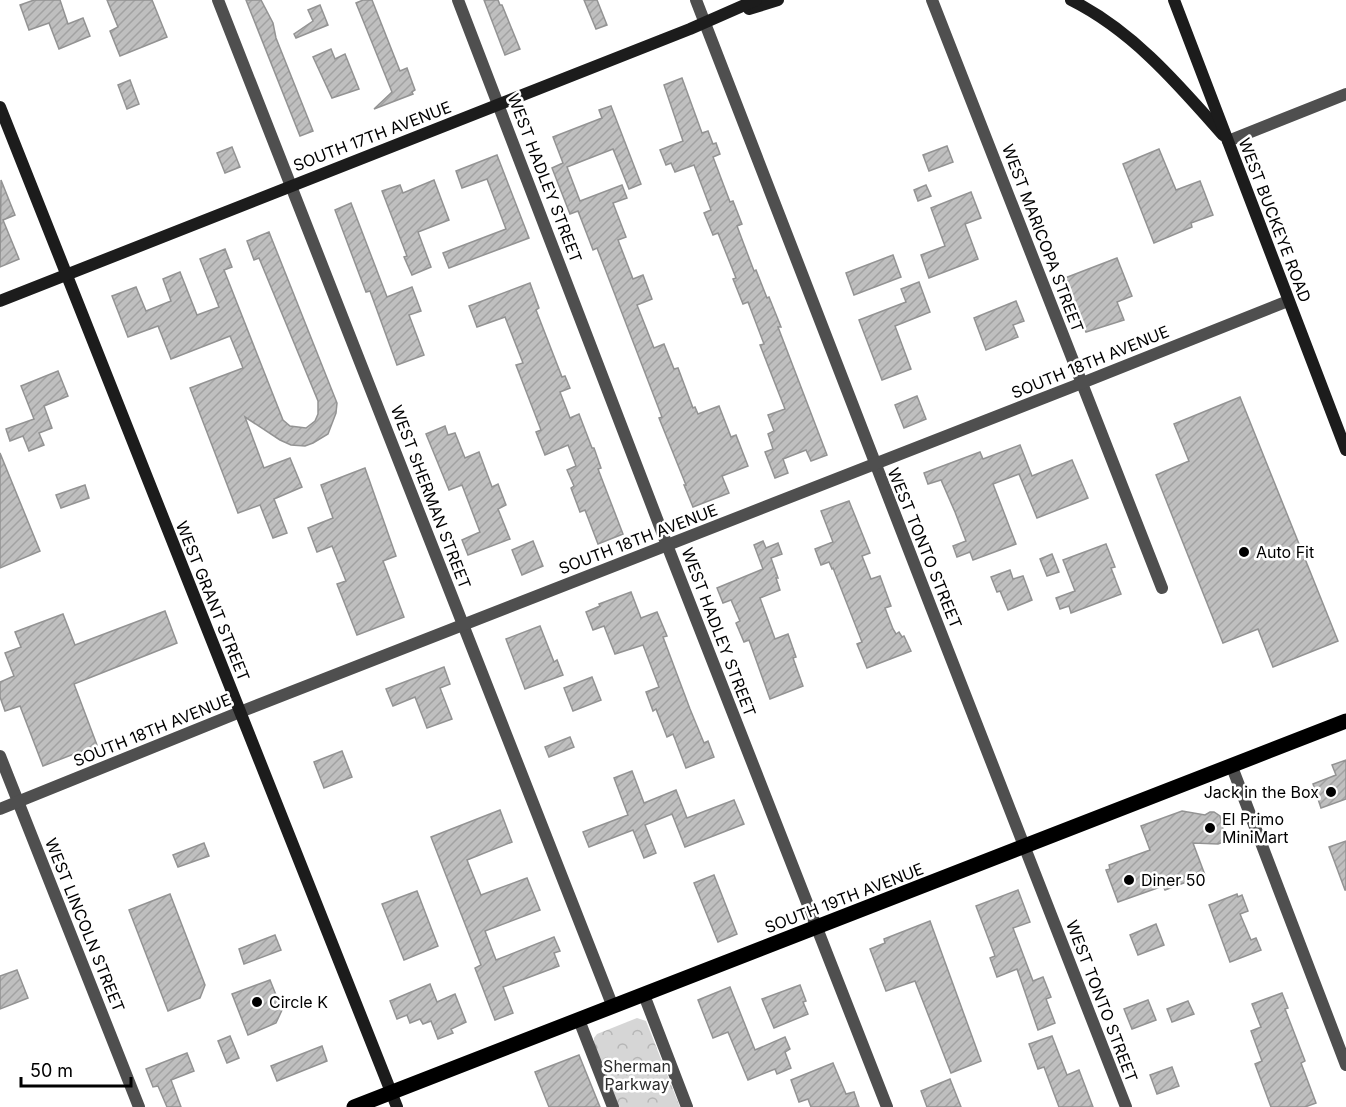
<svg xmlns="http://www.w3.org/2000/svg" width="1346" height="1107" font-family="Inter,sans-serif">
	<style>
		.park { fill: url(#park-crowns) }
		.building { fill: url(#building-hatch); stroke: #939393; stroke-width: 1.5 }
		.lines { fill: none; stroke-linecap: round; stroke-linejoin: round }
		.street { stroke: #4f4f4f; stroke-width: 12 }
		.secondary { stroke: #1c1c1c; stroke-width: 12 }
		.primary { stroke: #000; stroke-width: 15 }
		.poi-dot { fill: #000; stroke: #fff; stroke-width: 2 }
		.labels { text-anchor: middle; stroke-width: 5; stroke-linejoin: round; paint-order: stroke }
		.street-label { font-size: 16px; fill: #000; stroke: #fff }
		.poi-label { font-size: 16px; fill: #000; stroke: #fff; text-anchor: start }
		.park-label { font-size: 16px; fill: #2d2d2d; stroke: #fff }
	</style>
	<defs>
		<pattern id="park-crowns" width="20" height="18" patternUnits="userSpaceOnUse" patternTransform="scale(1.5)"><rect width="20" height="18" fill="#d6d6d6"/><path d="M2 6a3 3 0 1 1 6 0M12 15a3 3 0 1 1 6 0" fill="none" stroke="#b6b6b6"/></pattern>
		<pattern id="building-hatch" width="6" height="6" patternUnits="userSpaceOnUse" patternTransform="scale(1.5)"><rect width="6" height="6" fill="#bfbfbf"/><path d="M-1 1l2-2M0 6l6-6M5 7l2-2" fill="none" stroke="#a2a2a2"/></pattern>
	</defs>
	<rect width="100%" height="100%" fill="#fff"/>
	<polygon class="park" points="637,1018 646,1021 680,1107 618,1107 594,1044 594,1038 597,1034"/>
	<g class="building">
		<polygon points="34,0 60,0 68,24 83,18 90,36 59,49 49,23 29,30 20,5"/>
		<polygon points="107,0 152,0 167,37 120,56 110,31 118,27"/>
		<polygon points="246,0 261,0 273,23 276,38 313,131 300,136"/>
		<polygon points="363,0 372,0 400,71 407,68 415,90 412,92 413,94 374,109 392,92 356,3"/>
		<polygon points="484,0 498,0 500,5 502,5 520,49 505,55"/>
		<polygon points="584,0 597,0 607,25 596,29"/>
		<polygon points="320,5 328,25 296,38 294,34 313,21 308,10"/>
		<polygon points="331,49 335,59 345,54 359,89 332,98 313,57"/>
		<polygon points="682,78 702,133 708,131 713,144 716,143 720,154 713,157 730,202 733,201 742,224 737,226 754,271 756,270 767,298 769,297 781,327 778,327 827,455 811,461 806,450 783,459 788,473 775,478 765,452 773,449 768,434 774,431 768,415 785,409 760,345 764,344 748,302 743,304 733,279 736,278 718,233 713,235 704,213 711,210 694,165 675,172 671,163 666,165 660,150 683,141 664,85"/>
		<polygon points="130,80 139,104 127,109 118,85"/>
		<polygon points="611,106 641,184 629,189 613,149 567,167 580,201 622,185 627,198 613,203 626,237 618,240 633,279 643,275 652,299 637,305 654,348 664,344 674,369 678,368 693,408 695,407 698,414 719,406 731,437 736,435 748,466 722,476 729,493 693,507 684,485 686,485 659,418 662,417 597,248 593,250 578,211 570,214 552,168 563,163 553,137 602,118 599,110"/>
		<polygon points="947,146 953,162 929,171 923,155"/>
		<polygon points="232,147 240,167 225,173 217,153"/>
		<polygon points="1159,149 1176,190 1200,181 1213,215 1191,223 1192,227 1154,243 1123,164"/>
		<polygon points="497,155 529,238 449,268 443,253 506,229 487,179 462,188 456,171"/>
		<polygon points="1,180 15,215 3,220 19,259 0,267"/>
		<polygon points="434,180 449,220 418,232 431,267 412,275 404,257 407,256 382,191 400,185 403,193"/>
		<polygon points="926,185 931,196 918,201 914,190"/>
		<polygon points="971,192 981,218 965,224 978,259 929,278 921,255 945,246 931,208"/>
		<polygon points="351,203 387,297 412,287 421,311 409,315 424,355 397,365 370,291 366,292 335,210"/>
		<polygon points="269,232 337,403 336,413 328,434 313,443 305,446 291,445 280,440 245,417 264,468 290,458 302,487 274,499 287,533 273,538 260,505 238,513 190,388 243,368 230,336 171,359 158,326 128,337 112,296 136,287 146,311 171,301 163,279 180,272 197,315 219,307 200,259 225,249 232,267 224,270 283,420 290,426 306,428 315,421 318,414 318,401 259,258 254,260 247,241"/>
		<polygon points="893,255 901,277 854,295 846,273"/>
		<polygon points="1117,258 1132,296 1117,302 1124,320 1086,332 1065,278"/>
		<polygon points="919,282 930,312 895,326 911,369 882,380 859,320 906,302 901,289"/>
		<polygon points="530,283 539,308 536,310 562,377 565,376 570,388 560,392 570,418 579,414 592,448 594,448 601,468 598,469 623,534 598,544 585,510 580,512 571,488 574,486 567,470 576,466 568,445 545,455 536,432 541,430 516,365 523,363 505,317 477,327 469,306"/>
		<polygon points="1016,301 1024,321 1013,325 1018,337 986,350 974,318"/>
		<polygon points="58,371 68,396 44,406 52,428 39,433 44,445 29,451 23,436 10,441 6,429 34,419 21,386"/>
		<polygon points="917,396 926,419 904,428 895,405"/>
		<polygon points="1240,397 1338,641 1273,667 1258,629 1223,643 1156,475 1189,461 1174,424"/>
		<polygon points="445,426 448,435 455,433 465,458 479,452 492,487 498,484 506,505 498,509 510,539 468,555 462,540 480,532 462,485 449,490 426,434"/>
		<polygon points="1020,445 1032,476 1072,460 1088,498 1037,518 1019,474 993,484 1016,544 973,560 970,552 957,557 953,546 966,541 955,512 941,480 928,484 924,473 980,452 983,459"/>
		<polygon points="0,453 40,551 0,568"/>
		<polygon points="365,468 396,556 383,561 404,617 357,635 337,584 346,581 332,546 317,552 308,528 333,518 321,485"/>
		<polygon points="85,485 89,498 61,508 56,495"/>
		<polygon points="849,501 870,553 862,556 871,579 880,576 891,606 885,608 893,629 896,634 899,632 902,637 904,636 911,651 867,668 857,644 862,642 833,568 832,569 829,562 821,565 815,549 833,542 821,511"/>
		<polygon points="533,541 543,566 522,575 512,550"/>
		<polygon points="763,541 766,548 778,543 782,554 771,558 778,578 776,578 780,590 760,598 775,639 788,634 796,657 793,658 803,686 770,699 749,640 744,642 736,623 740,621 731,600 723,603 717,588 763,569 754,545"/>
		<polygon points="1106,544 1115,567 1111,568 1121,594 1071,613 1069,606 1060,609 1056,598 1075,591 1063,560"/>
		<polygon points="1052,554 1059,572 1047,576 1040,559"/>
		<polygon points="1010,570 1013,579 1023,576 1032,600 1008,610 1000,591 997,592 991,577"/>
		<polygon points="631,592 641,618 657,612 667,636 663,637 690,709 704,743 708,741 714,757 686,768 673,734 667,737 656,709 653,711 646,692 659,687 643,645 615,654 604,626 593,630 586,612 600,606 599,604"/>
		<polygon points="165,611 177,643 74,684 97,745 43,766 20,706 5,711 0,697 0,682 14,676 5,653 21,647 15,632 63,614 75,645"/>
		<polygon points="540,626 554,662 557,660 563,675 525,689 506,639"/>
		<polygon points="444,667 450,684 440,688 452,719 427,728 415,697 393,706 386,689"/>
		<polygon points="592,677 601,700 573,711 564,688"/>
		<polygon points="570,737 574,747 549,757 545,747"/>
		<polygon points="342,751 352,777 324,788 314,762"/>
		<polygon points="1346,760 1346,799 1321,808 1313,784 1336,775 1332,765"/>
		<polygon points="632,771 644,803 676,790 687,818 734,800 744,824 685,847 672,814 645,825 656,853 644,858 633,830 589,847 583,832 628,815 614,778"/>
		<polygon points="500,810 512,842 467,860 481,895 527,878 540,910 485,931 496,960 554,937 560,951 554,953 559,966 503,987 513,1013 495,1020 475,968 481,965 431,837"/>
		<polygon points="1182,811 1205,815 1210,812 1214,812 1220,816 1226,841 1218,844 1193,843 1205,875 1165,890 1163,886 1118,902 1106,870 1110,869 1109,865 1150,850 1141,826"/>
		<polygon points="1346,841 1346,890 1345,890 1329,847"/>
		<polygon points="204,843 209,856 178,867 173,855"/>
		<polygon points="714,875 737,934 718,942 694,883"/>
		<polygon points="1018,890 1030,922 1013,928 1033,981 1043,977 1051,997 1046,999 1055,1023 1038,1030 1017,969 997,977 990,958 995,956 976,906"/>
		<polygon points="417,891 438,946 404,960 382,904"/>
		<polygon points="170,894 205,985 200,998 168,1011 129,910"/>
		<polygon points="1237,894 1238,897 1242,895 1248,911 1240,914 1251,940 1256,938 1261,950 1230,962 1209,905"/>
		<polygon points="930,921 981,1061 951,1073 915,981 886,991 870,949 885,943 884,939"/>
		<polygon points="1156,924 1164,945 1138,955 1130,935"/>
		<polygon points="275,935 281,950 244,964 239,949"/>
		<polygon points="17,970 28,998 0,1009 0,976"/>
		<polygon points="270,980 282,1010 276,1023 248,1035 232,994"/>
		<polygon points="430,984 437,1002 455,994 466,1022 451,1029 453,1033 438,1039 431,1021 423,1024 420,1019 410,1023 407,1015 397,1019 390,1001"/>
		<polygon points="800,985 806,1001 803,1002 808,1014 774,1028 762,999"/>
		<polygon points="730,987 755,1050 785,1037 790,1049 785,1052 791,1068 777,1074 775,1069 748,1080 728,1032 713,1038 698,1000"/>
		<polygon points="1282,993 1288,1008 1285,1009 1305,1061 1301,1063 1316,1103 1305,1107 1271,1107 1255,1064 1262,1061 1251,1031 1261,1027 1252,1004"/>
		<polygon points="1148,1000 1156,1020 1132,1029 1124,1009"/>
		<polygon points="1188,1001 1194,1014 1172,1022 1167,1009"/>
		<polygon points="230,1036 239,1058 227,1063 218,1041"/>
		<polygon points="1052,1036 1067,1075 1079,1070 1093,1107 1059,1107 1044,1067 1038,1069 1029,1044"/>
		<polygon points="322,1046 327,1061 277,1081 271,1066"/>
		<polygon points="187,1053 194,1071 171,1080 181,1107 167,1107 158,1086 153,1087 146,1069"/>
		<polygon points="579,1055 600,1107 549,1107 535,1072"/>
		<polygon points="833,1063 846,1094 854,1092 859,1107 811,1107 808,1099 799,1102 791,1080"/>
		<polygon points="1172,1067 1179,1086 1157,1094 1150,1075"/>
		<polygon points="950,1079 961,1107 927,1107 921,1091"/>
	</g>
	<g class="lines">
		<g class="street">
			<polyline points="218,0 613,1007"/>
			<polyline points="458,0 667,545 887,1107"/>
			<path d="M696 0C838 370 982 738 1126 1107"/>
			<polyline points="932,0 1162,588"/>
			<polyline points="1228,141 1346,94"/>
			<polyline points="0,756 139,1107"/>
			<polyline points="1232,767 1346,1065"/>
			<polyline points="0,809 240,712 1082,383 1288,301"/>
			<polyline points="644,995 687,1107"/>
			<polyline points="579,1020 613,1107"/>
		</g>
		<g class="secondary">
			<path d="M1071 0C1133 31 1178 84 1223 135"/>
			<polyline points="1174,0 1346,450"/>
			<polyline points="749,9 778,0"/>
			<polyline points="0,107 397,1107"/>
			<polyline points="0,301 690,29 756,0"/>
		</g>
		<polyline class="primary" points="354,1107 1346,721"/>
	</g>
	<g class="poi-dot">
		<circle cx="1244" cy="552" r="6"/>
		<circle cx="1331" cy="792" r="6"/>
		<circle cx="1210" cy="828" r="6"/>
		<circle cx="1129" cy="880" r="6"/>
		<circle cx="257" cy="1002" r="6"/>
	</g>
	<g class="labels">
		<g class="street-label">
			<text transform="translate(372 136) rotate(-21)" y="6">SOUTH 17TH AVENUE</text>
			<text transform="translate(545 178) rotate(69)" y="6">WEST HADLEY STREET</text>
			<text transform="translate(1275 220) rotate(69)" y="6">WEST BUCKEYE ROAD</text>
			<text transform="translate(1043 238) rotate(69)" y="6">WEST MARICOPA STREET</text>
			<text transform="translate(1090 362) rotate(-22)" y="6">SOUTH 18TH AVENUE</text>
			<text transform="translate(431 497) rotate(69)" y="6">WEST SHERMAN STREET</text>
			<text transform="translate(638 539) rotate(-21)" y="6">SOUTH 18TH AVENUE</text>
			<text transform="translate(925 548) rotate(68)" y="6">WEST TONTO STREET</text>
			<text transform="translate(213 601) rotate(68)" y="6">WEST GRANT STREET</text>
			<text transform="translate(719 632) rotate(69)" y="6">WEST HADLEY STREET</text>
			<text transform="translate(152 730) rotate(-22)" y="6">SOUTH 18TH AVENUE</text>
			<text transform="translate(844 898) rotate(-21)" y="6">SOUTH 19TH AVENUE</text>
			<text transform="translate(85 925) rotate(68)" y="6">WEST LINCOLN STREET</text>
			<text transform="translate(1102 1001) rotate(69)" y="6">WEST TONTO STREET</text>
		</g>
		<g class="poi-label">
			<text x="1256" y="558">Auto Fit</text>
			<text x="1319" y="798" text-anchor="end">Jack in the Box</text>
			<text x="1222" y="825">El Primo<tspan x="1222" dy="18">MiniMart</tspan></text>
			<text x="1141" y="886">Diner 50</text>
			<text x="269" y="1008">Circle K</text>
		</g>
		<g class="park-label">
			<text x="637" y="1072">Sherman<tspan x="637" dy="18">Parkway</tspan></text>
		</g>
	</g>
	<path d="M21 1077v9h110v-9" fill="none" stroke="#000000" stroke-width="3"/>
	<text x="30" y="1077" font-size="18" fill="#000000" stroke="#ffffff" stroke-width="4.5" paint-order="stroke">50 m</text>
</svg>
